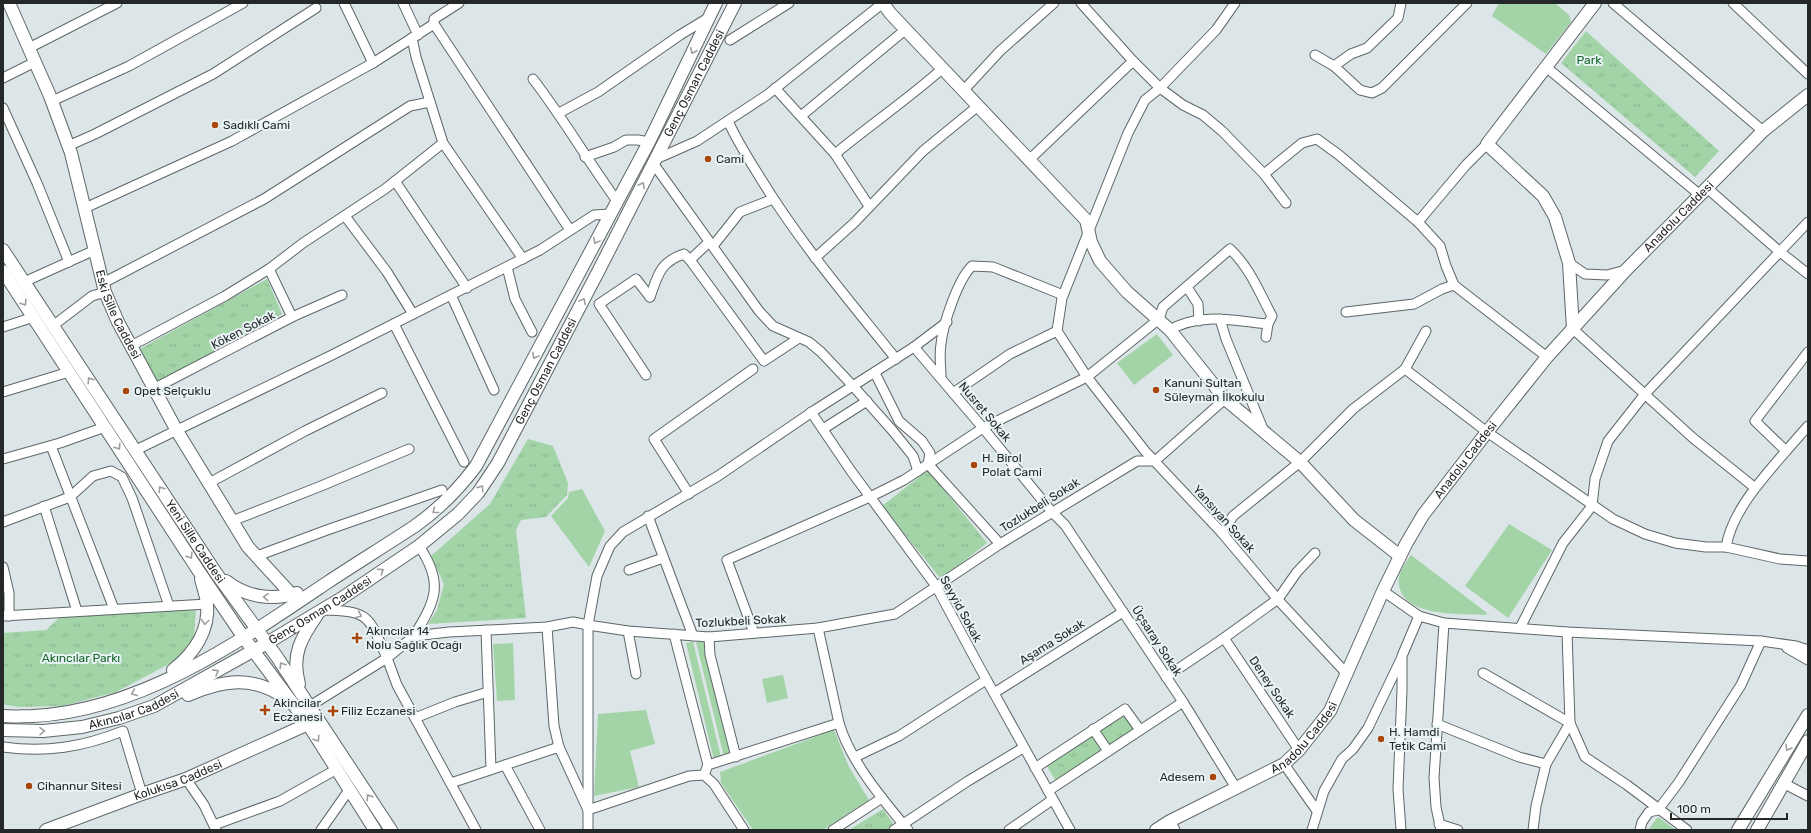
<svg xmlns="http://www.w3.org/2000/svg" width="1811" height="833" font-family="Rubik,sans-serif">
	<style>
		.green { fill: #a3d4a7 }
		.park { fill: url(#park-tufts) }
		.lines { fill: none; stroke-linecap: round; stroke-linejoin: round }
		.street-casing { stroke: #5e6668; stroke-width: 11 }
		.secondary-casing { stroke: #5e6668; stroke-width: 14 }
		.street { stroke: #fff; stroke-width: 9 }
		.secondary { stroke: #fff; stroke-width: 12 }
		.oneway { stroke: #9d9e9f }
		.poi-dot { fill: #a9460c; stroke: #e9f3f5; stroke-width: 1.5 }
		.labels { text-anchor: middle; stroke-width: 4; stroke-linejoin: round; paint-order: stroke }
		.park-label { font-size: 12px; fill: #156728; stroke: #e9f3f5 }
		.street-label { font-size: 12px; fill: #252829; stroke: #e9f3f5 }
		.poi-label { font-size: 12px; fill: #252829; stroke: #e9f3f5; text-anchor: start }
	</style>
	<defs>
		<pattern id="park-tufts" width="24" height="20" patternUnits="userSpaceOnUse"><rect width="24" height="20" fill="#a3d4a7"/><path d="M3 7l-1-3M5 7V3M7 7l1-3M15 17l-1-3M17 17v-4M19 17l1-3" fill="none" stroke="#8cb690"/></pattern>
	</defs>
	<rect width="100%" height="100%" fill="#dce6e8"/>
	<g class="green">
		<polygon points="1499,3 1555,3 1569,15 1571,22 1546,54 1492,16"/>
		<polygon points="1157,334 1173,355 1134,385 1117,363"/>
		<polygon points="582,489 605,531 589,567 551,516 568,498 569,492"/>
		<polygon points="1509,524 1552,550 1508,618 1465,586"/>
		<path d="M1411 555 1487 613 1486 615C1462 614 1403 617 1399 585 1399 582 1398 577 1400 573 1402 567 1407 561 1411 555Z"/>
		<polygon points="704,641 733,755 724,757 696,642"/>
		<polygon points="693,642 721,757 714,760 686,643"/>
		<polygon points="513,643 515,700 497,701 493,644"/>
		<polygon points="783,675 788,698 767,703 762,679"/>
		<polygon points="646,710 655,744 630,751 639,787 594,796 598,714"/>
		<polygon points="834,730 849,767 869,800 823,830 753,830 721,783 720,772"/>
		<polygon points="1658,817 1676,830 1648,830"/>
	</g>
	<g class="park">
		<polygon points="1586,31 1719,151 1695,177 1561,63"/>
		<polygon points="267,279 282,314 156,384 138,350"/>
		<polygon points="528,439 553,446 568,483 567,495 546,517 521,520 516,530 526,618 428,624 437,610 444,584 431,556 490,504"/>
		<polygon points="928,470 987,543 941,579 882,506"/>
		<polygon points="196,609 194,636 185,652 169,664 116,692 63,706 18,707 3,704 3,633 46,630 60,617"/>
		<polygon points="1124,713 1134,730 1056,781 1046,765"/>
		<polygon points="883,809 894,825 887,830 849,830"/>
	</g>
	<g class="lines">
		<defs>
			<g id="street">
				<polyline points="344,3 373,63"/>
				<polyline points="403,3 418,35"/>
				<polyline points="1081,3 1133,61 1160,88 1183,105 1203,115 1222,131 1264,174"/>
				<polyline points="1235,3 1216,30 1160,88 1145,100 1128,133 1062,298 1057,331 1087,377 1145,451 1222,533 1280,602 1347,674"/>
				<polyline points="1613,3 1763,131"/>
				<polyline points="1733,3 1808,74"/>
				<polyline points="434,24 434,19 459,3"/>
				<polyline points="412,38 416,57 443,143"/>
				<polyline points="730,40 789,3"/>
				<polyline points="29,48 117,3"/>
				<polyline points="1315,55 1334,66 1360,90 1372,93 1382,88 1467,3"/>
				<polyline points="1334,66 1351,54 1367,48 1398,18 1401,3"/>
				<polyline points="1546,67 1700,195"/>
				<polyline points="3,78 35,62"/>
				<path d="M533 79C563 118 588 161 617 201"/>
				<polyline points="775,88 835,154 869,206"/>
				<polyline points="963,91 1000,51 1054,3"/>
				<polyline points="52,101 129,66 243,3"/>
				<polyline points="3,108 37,183 69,262"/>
				<polyline points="559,113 598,92 680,35 708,18"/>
				<polyline points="801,116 905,30"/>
				<path d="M728 121C737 141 749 160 761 179 800 243 849 300 896 359"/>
				<polyline points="68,146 95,134 213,74 316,8"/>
				<path d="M835 154C870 125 908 99 942 69"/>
				<polyline points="585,157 614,147 626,140 638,140 649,142"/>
				<polyline points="654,160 697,141 767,95 883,3"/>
				<polyline points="1029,160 1133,61"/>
				<polyline points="653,163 759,311 773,326 809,342 821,352 853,386 892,430 913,456 918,471"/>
				<polyline points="395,181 467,288"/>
				<polyline points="1707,188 1779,251 1808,274"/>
				<polyline points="1286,203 1264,174 1302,143 1317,139 1339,155 1418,222 1440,246 1446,266 1454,285 1547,357"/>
				<polyline points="85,208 232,141 373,63 434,24 570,230"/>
				<polyline points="345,216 387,272 413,314"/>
				<polyline points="1418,222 1466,165 1487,144"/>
				<polyline points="709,242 690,260 764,361 799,338"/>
				<polyline points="713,246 740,212 773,199"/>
				<polyline points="815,258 854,223 923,151 978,106"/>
				<polyline points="1569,263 1585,274 1607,275 1626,270"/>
				<polyline points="507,267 515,299 532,332"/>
				<polyline points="269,269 292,317"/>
				<polyline points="24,282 95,250"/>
				<polyline points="103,283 264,199 410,106 430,102"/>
				<polyline points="1187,287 1198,304 1199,321"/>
				<polyline points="451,295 494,390"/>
				<path d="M650 297C658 275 660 262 684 254L690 260"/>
				<polyline points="1346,312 1414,304 1442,289 1454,285"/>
				<polyline points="1220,319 1226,339 1263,429"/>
				<polyline points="947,322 914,347 815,410 718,476 623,532 610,546 597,576 588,625 628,631 709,637 818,628 895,614 1000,544 1137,461 1155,461 1225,399"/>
				<polyline points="394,324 464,462"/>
				<polyline points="54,325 92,296 105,292"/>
				<polyline points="3,327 34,317"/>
				<polyline points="1573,329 1693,438 1754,487"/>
				<path d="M1170 330C1199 312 1236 321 1268 324"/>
				<polyline points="131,346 225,296 269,269 303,243 385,189 443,143 523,259"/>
				<polyline points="914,347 983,428 1052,512 1065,525 1183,702 1236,788"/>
				<polyline points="1808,352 1755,421 1786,451 1808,426"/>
				<polyline points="1405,369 1487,432 1613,519 1645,534 1675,543 1706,547 1726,547 1780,559 1808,561"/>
				<polyline points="875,373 899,421 922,441 930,453 928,464 1000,544"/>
				<polyline points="646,375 599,304 636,279 650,297"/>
				<path d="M941 378C941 367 939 355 941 344 943 324 958 279 972 266L993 267 1063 295"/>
				<polyline points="155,388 292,317 342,295"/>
				<polyline points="3,392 69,372"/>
				<polyline points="953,393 1010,354 1057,331"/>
				<polyline points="811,412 851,471 936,586 980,668 1070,830"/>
				<polyline points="823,429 867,401"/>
				<polyline points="51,446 114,609"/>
				<polyline points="136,450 330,356 540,250 594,215 610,214"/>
				<polyline points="3,459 60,443 105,427"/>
				<polyline points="209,483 305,431 382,393"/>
				<polyline points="689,494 654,439 753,369"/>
				<polyline points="44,506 77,611"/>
				<polyline points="648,516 693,636"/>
				<polyline points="232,521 321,486 409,449"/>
				<polyline points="3,522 70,497 93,476 111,471 122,477 132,498 169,606"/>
				<polyline points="1222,533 1233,516 1300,462 1353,409 1405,369 1426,331"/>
				<path d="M1726 547C1732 511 1763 478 1786 451"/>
				<polyline points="257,556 327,530 442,490"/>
				<polyline points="3,567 9,593 9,616"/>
				<polyline points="629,570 663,558"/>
				<polyline points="1383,591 1419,616 1444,623 1434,778 1436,807 1441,830"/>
				<polyline points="3,616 207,604"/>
				<polyline points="1444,623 1567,632 1761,641 1796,646 1808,650"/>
				<polyline points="547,627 554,726 559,747"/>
				<polyline points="1520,628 1563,543 1592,506 1595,479 1608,441 1645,394 1808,222"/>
				<polyline points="486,630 491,769"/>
				<polyline points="628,631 636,674"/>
				<path d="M754 633 727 560 870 497 904 480 983 428 1087 377 1159 319 1163 307 1230 249C1250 268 1259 292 1272 316L1268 324 1266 337"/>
				<polyline points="674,634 708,765"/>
				<path d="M414 636C436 600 444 583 419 546"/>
				<polyline points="709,637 710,655 736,757"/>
				<polyline points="1224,638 1299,750"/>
				<polyline points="1787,648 1808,660"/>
				<polyline points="1483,673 1570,723 1585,757 1627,785 1687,830"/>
				<polyline points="1166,677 1224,638 1278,599 1297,572 1315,553"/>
				<polyline points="994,693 1123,612"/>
				<path d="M310 706 387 658C368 616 371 611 322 610"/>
				<polyline points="415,718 455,702 488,692"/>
				<path d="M839 723C850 761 883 800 908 830"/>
				<polyline points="1437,724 1519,757 1546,764"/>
				<polyline points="1093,729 1108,751"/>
				<path d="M3 747C46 753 83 747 123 731L142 794"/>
				<polyline points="855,757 899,736 986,680"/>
				<polyline points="1284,764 1317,811"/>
				<polyline points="1035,768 1125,709 1140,730"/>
				<polyline points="704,775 708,765 839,723 818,628"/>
				<polyline points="186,779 204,805 216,830"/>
				<polyline points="451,783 505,765"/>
				<polyline points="1783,783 1808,796"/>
				<polyline points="1048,791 1183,702"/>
				<polyline points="1170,821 1175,830"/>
				<polyline points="1439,824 1458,830"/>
				<polyline points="214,825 280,801 337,769"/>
				<polyline points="321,830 349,790"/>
				<polyline points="476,830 397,685 387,658 414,636 449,632 547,627 573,622 588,625 588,830"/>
				<polyline points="540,830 505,765 559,747 588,810 689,776 704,775 714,784 744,830"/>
				<polyline points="833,830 882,798"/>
				<polyline points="894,830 968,781 1023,748"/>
				<polyline points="1009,830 1052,800"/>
				<polyline points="1312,830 1324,791 1342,759 1353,749 1368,728 1401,659"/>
				<polyline points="1401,830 1398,789 1402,690 1402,656 1419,616"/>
				<polyline points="1533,830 1536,806 1546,764 1570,723 1567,632"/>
				<polyline points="1640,830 1642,822 1649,812 1658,810 1679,782 1741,685 1761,641"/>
			</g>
			<g id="secondary">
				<path id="s1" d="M9 3 50 96 71 153 105 292 118 322 177 431 248 547 292 595"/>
				<polyline points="883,3 890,13 1086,220 1091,242 1100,261 1127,292 1170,330 1225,399 1300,462 1354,520 1400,556"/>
				<path id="s2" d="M3 250 216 573 277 657 391 830"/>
				<polyline points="3,271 198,570 244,638 308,724 375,830"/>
				<polyline points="1573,329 1569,263 1555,217 1543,196 1487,144 1595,3"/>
				<path d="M226 581C246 597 272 601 297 593"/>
				<path d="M173 670C193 654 210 631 207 603 206 595 203 587 201 579"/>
				<path d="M299 684C291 655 301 638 317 615"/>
				<path d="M188 695C222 680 253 675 285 698"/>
				<path d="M3 716C13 717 23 716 33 716 141 711 242 640 328 582 357 563 386 545 415 526 439 509 458 490 476 466L649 142 716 3"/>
				<path id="s3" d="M3 730 43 731 82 727 119 718 154 706 267 643 342 598 419 546 458 514 478 493 498 463 599 270 735 3"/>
				<path id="s4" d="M46 830 142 794 186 779 308 724"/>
				<path id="s5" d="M1156 830 1170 821 1284 764 1299 750 1330 711 1383 591 1406 544 1423 515 1487 432 1547 357 1626 270 1763 131 1808 95"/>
				<polyline points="1738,830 1808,715"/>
				<polyline points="1757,830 1808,741"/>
			</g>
		</defs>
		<use href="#street" class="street-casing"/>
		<use href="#secondary" class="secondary-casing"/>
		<use href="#street" class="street"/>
		<use href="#secondary" class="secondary"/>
	</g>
	<defs><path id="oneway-chevron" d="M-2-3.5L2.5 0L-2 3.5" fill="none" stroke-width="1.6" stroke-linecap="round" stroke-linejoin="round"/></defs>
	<g class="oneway">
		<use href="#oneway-chevron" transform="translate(693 51) rotate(115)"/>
		<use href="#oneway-chevron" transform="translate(642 185) rotate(-63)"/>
		<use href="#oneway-chevron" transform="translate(596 241) rotate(118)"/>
		<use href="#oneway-chevron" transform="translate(583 301) rotate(-62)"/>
		<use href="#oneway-chevron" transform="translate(24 303) rotate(57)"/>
		<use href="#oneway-chevron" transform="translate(535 356) rotate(118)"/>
		<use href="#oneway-chevron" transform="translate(90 380) rotate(-123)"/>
		<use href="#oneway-chevron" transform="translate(118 447) rotate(57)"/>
		<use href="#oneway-chevron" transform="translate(481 488) rotate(-55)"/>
		<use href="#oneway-chevron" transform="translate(161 489) rotate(-123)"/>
		<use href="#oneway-chevron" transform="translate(435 511) rotate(141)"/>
		<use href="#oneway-chevron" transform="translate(190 556) rotate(57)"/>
		<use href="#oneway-chevron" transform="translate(381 571) rotate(-34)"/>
		<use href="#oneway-chevron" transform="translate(266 597) rotate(-177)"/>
		<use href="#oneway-chevron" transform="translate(359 615) rotate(23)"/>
		<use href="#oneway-chevron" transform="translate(205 622) rotate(98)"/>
		<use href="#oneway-chevron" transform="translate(282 665) rotate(-123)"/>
		<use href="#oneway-chevron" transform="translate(216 672) rotate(-29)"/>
		<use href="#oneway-chevron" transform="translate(134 693) rotate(157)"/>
		<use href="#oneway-chevron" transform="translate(42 731) rotate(-1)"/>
		<use href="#oneway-chevron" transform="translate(317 739) rotate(57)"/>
		<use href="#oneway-chevron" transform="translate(1788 748) rotate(121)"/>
		<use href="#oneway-chevron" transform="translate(369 797) rotate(-123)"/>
	</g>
	<g class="poi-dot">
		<circle cx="215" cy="125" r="4"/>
		<circle cx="708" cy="159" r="4"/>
		<circle cx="1156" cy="390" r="4"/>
		<circle cx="126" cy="391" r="4"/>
		<circle cx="974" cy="465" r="4"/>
		<path d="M355 632h4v4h4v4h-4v4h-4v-4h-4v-4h4z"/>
		<path d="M263 704h4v4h4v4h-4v4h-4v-4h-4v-4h4z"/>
		<path d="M331 705h4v4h4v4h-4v4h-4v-4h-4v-4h4z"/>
		<circle cx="1381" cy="739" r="4"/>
		<circle cx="1213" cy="777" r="4"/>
		<circle cx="29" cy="786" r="4"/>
	</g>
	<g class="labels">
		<g class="park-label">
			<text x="1589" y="64">Park</text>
			<text x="81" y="662">Akıncılar Parkı</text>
		</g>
		<g class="street-label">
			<text dy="4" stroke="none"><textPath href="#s3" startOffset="1007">Genç Osman Caddesi</textPath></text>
			<text dy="4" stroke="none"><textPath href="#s5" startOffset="825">Anadolu Caddesi</textPath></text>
			<text dy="4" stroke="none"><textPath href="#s1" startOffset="331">Eski Sille Caddesi</textPath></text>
			<text transform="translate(243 330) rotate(-27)" y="4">Köken Sokak</text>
			<text dy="4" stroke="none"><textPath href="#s3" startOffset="683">Genç Osman Caddesi</textPath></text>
			<text transform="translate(985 412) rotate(50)" y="4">Nusret Sokak</text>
			<text dy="4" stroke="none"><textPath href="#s5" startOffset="501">Anadolu Caddesi</textPath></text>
			<text transform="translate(1040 505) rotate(-32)" y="4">Tozlukbeli Sokak</text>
			<text transform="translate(1224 519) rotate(48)" y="4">Yansıyan Sokak</text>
			<text dy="4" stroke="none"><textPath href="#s2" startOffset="349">Yeni Sille Caddesi</textPath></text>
			<text dy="4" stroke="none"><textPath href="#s3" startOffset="346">Genç Osman Caddesi</textPath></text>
			<text transform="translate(961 609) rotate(61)" y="4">Seyyid Sokak</text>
			<text transform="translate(741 621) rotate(-3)" y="4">Tozlukbeli Sokak</text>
			<text transform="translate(1157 641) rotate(57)" y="4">Üçsaray Sokak</text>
			<text transform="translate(1052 642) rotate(-32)" y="4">Aşama Sokak</text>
			<text transform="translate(1272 687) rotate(56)" y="4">Deney Sokak</text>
			<text dy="4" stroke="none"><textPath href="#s3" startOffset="134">Akıncılar Caddesi</textPath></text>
			<text dy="4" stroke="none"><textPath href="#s5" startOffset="177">Anadolu Caddesi</textPath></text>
			<text dy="4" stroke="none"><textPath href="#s4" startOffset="141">Kolukısa Caddesi</textPath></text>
		</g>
		<g class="poi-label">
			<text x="223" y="129">Sadıklı Cami</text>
			<text x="716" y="163">Cami</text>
			<text x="1164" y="387">Kanuni Sultan<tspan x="1164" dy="14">Süleyman İlkokulu</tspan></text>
			<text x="134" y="395">Opet Selçuklu</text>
			<text x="982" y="462">H. Birol<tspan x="982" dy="14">Polat Cami</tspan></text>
			<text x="366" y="635">Akıncılar 14<tspan x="366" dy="14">Nolu Sağlık Ocağı</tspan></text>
			<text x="273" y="707">Akincilar<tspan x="273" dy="14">Eczanesi</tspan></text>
			<text x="341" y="715">Filiz Eczanesi</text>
			<text x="1389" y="736">H. Hamdi<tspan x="1389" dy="14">Tetik Cami</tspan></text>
			<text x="1205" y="781" text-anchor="end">Adesem</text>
			<text x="37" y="790">Cihannur Sitesi</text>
		</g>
	</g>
	<rect width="1811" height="833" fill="none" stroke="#252829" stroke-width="8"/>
	<path d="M1671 813v6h116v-6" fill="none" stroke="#252829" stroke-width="2"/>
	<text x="1677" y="813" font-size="12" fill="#252829" stroke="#e9f3f5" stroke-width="3" paint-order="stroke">100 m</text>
</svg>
